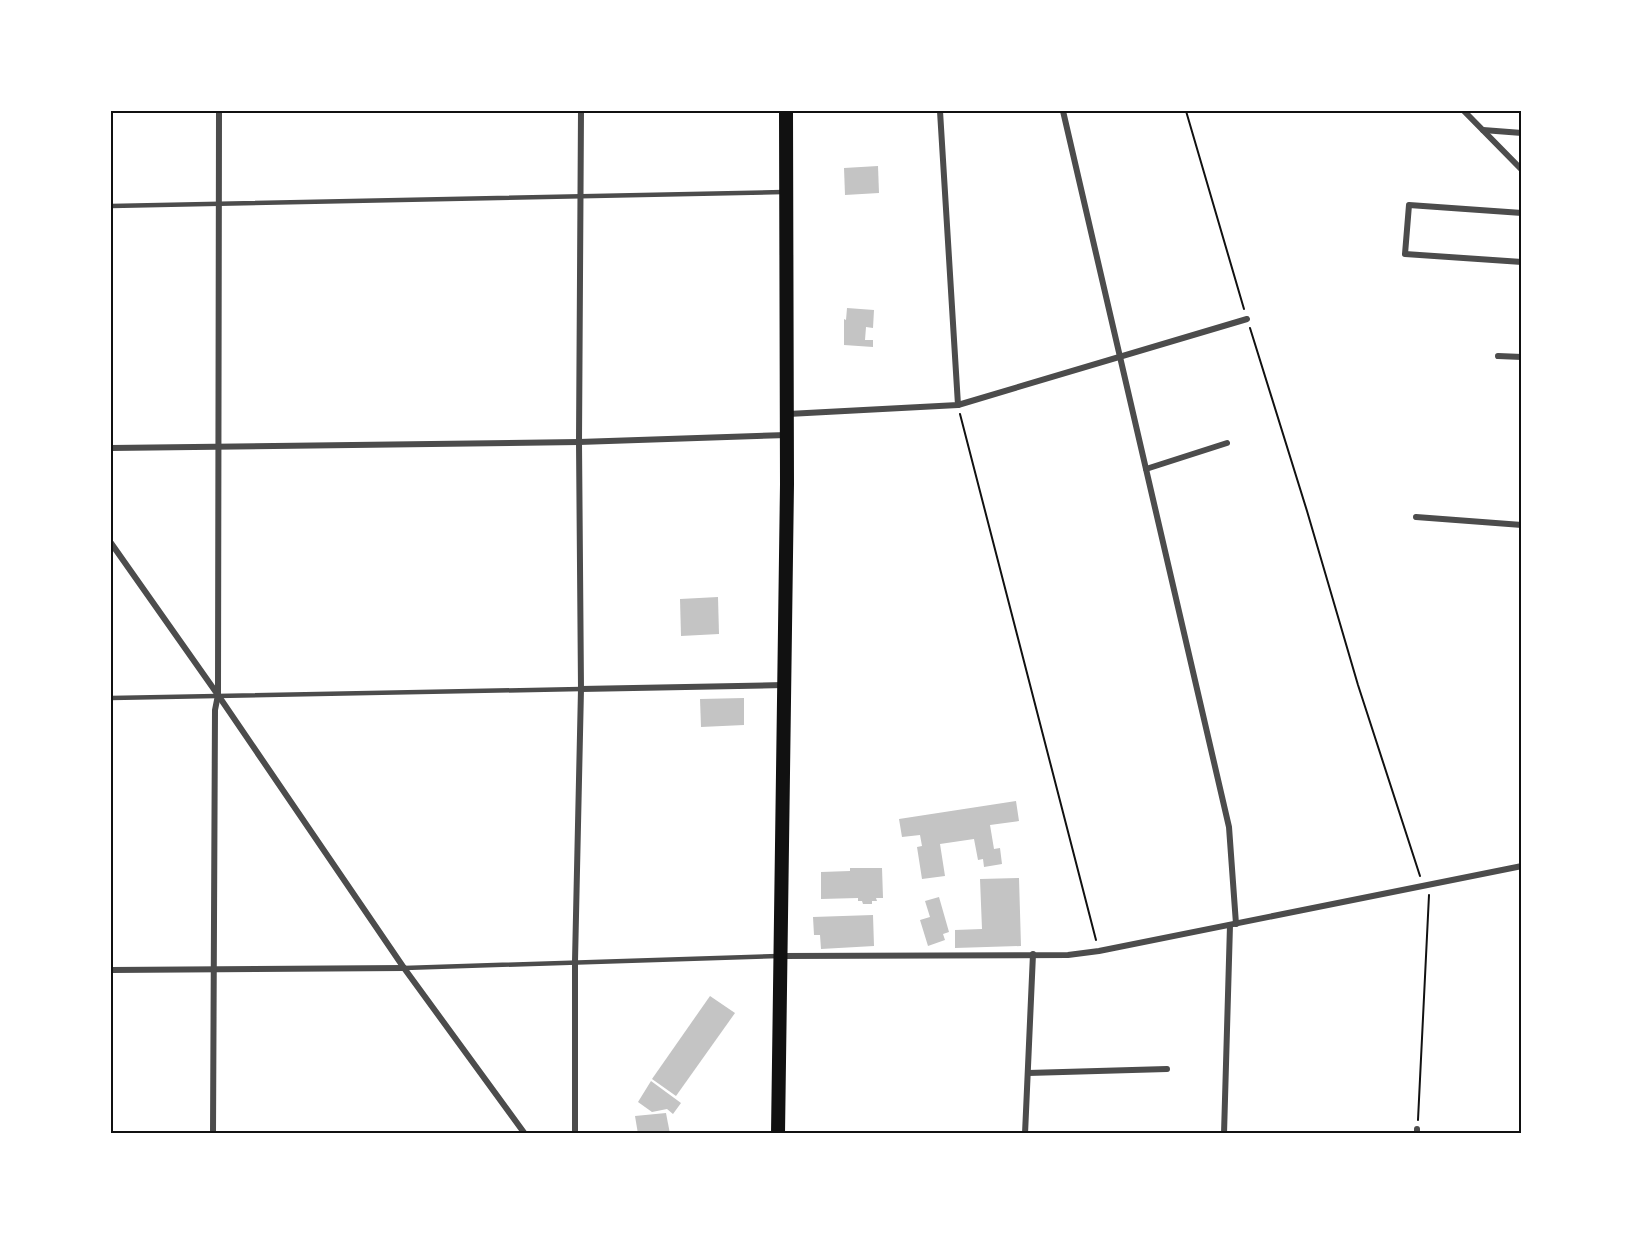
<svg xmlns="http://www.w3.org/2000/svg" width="1633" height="1245" font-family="Signika,sans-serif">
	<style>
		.building { fill: #c4c4c4 }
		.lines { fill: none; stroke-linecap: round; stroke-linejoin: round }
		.path { stroke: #111; stroke-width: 2 }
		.service { stroke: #4c4c4c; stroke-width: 4.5 }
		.minor { stroke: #4c4c4c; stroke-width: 6 }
		.primary { stroke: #111; stroke-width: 14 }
		.neatline { fill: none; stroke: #111; stroke-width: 2 }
	</style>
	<rect width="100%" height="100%" fill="#fff"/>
	<g class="building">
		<polygon points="878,166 879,193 845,195 844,168"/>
		<polygon points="847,308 874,310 873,328 866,327 865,340 873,340 873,347 844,345 844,319 846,320"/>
		<polygon points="718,597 719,634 681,636 680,599"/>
		<polygon points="744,698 744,725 701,727 700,699"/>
		<polygon points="1016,801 1019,821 990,825 994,849 1000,848 1002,864 984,867 983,859 978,860 974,839 940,844 945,876 922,879 917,847 922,846 920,835 902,837 899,819"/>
		<polygon points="850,868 882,868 883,898 876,898 877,901 872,901 872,904 863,904 862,901 858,901 858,898 821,899 821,872 850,871"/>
		<polygon points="1019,878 1021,946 955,948 955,930 982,929 980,879"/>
		<polygon points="939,897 949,932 943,934 945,940 928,946 920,920 930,917 925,901"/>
		<polygon points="873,915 874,946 821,949 820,935 814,935 813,917"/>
		<polygon points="710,996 735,1013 676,1096 652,1079"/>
		<polygon points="651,1081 681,1103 673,1114 667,1109 652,1112 638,1102"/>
		<polygon points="666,1113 670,1134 638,1134 635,1116"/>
	</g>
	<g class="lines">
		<g class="path">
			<polyline points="1186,111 1244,309"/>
			<polyline points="1250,328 1307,511 1358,685 1420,876"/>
			<polyline points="960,414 1096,940"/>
			<polyline points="1418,1120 1429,895"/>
		</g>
		<g class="service">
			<polyline points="111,206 783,192"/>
			<polyline points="111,698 581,689"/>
			<polyline points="404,968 779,956"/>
		</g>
		<g class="minor">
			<polyline points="940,111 958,405"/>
			<polyline points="1063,111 1229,827 1236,924"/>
			<polyline points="1464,111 1522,170"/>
			<polyline points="1483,130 1522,133"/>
			<polyline points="1522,213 1409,205 1405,254 1522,262"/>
			<polyline points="1498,356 1522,357"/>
			<polyline points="788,414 958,405 1247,319"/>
			<polyline points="111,448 579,442 787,435"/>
			<polyline points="1146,469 1227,443"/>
			<polyline points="1416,517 1522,525"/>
			<polyline points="111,543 218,695 404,968 525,1134"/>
			<polyline points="581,689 784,685"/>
			<polyline points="781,956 1068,955 1099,951 1522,866"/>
			<polyline points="111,970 404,968"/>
			<polyline points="1028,1073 1167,1069"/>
			<polyline points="213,1134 215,710 218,695 219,111"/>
			<polyline points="575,1134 575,961 581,689 579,442 581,111"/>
			<polyline points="1025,1134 1033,954"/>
			<polyline points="1224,1134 1230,925"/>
			<polyline points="1417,1134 1417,1129"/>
		</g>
		<polyline class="primary" points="778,1134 787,484 786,111"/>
	</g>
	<rect width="1633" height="1245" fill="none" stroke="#ffffff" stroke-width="225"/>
	<rect x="112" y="112" width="1408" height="1020" class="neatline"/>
</svg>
